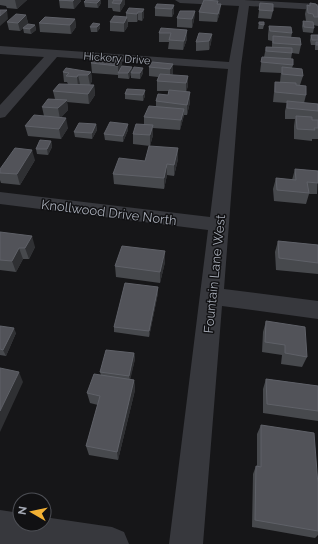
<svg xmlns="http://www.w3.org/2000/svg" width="318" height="544" viewBox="0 0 318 544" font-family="Raleway,sans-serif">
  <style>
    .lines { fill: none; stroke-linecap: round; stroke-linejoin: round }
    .minor { fill: #37383d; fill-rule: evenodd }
    .wall { fill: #47494d }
    .shaded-wall { fill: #2f3033 }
    .building { fill: #525359; stroke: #5f6168 }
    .labels { text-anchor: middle; stroke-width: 3; stroke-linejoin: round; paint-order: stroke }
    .far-street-label { font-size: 11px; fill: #a8adb8; stroke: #111113 }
    .street-label { font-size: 13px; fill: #a8adb8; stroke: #111113 }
  </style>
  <rect width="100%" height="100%" fill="#161618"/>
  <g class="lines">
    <path class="minor" d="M175 0H244L318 4V10L249 6 241 66 224 289 318 301V319L222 306 203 544H169L208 230 0 204V192L210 217 228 69 57 57 5 117 0 118V105L44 57 0 54V46L229 62 239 6 180 3Z
      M0 510 20 513V524H44V517L112 527 124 532 129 544H0Z"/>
  </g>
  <path class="wall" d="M0 0H27L17 9 7 8 6 6 0 5Z
    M59 0H81V1L74 9 60 8Z
    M108 0H125V4L120 12 113 11 112 8H108Z
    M218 1 217 4 220 12 217 22 199 21V12Z
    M84 2 101 3 98 8 85 7Z
    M260 3 273 11 271 19 258 18Z
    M310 3 318 6V26L313 25 314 28 313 33 303 32 302 26 303 21H306L305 14 307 5H309Z
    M174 5V13L172 17 155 16V8Z
    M144 9V17L142 21 138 20 137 22H128V26L124 32 110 31V22L126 17V13Z
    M195 11 194 20 192 28 177 27V18Z
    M26 15 28 23 20 31 9 30 7 22Z
    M75 19 76 27 71 34 40 32 39 23Z
    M259 22 264 25 263 29H258Z
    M100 24V28L97 32H91L90 27Z
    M35 25 36 30 31 34 24 33 23 28Z
    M269 26 292 33 291 38 301 45 299 54 292 53 291 59 293 65 292 68 303 76 300 85 306 95 304 103 318 104V139H312V141L294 139V126L295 119H285V111L287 103 273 102 275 82H280L281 73 260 72 262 57H264L266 47H272V41L268 40V35Z
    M161 28 187 39 183 50 168 49 169 42H159V33Z
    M212 34 211 43 209 50 196 51V42Z
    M311 35H318V50H315V45H311L310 40Z
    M91 63 132 67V71L143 73 140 79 131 78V73L129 79 118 78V75L92 73Z
    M173 64V73L172 75 188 76V86L186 91 190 102 187 115H184L183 119 180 130 153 128V135L150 146 133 144V134L144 124V117L156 106V101L168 95 169 91H157V81L158 77 149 76V67Z
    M63 72H91L92 81 90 85H79H94L95 95 89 104 67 102 68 110 61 117 68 128 61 139 28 136 25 126 44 116 42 107 55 99 53 91 68 84 67 82H64Z
    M127 89 145 96 143 101 125 99V94Z
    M96 124 97 130 92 139 75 137 74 132Z
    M128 130 123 142 105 140 104 134Z
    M51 141 52 147 48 155 37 154 36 149Z
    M178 148V159L174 176 167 175 164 189 114 184 113 174 145 161Z
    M35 160 20 185 1 183 0 180V169Z
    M295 169 318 171 317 194H309L306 204 274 201 273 189 276 178 292 180Z
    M0 232 35 247 29 259H23L16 272 0 270Z
    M278 241 318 245V274L276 270 275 252Z
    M165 262 160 283 116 277 115 266Z
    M158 287V293L149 337 114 332V327Z
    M266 321 307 357 302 367 281 364 282 355 262 352 263 332Z
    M0 326 16 333 6 356 0 355Z
    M134 353 135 359 130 379 134 380 135 390 118 460 89 455 86 446 98 405 90 403 87 393 101 375 100 372Z
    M266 379 318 386V421L263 413V389Z
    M261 425 318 531V535L315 538 252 527 253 474 256 466H257V434Z"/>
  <path class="shaded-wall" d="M15 0H27L17 9Z
    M74 0H81V1L74 9 73 1Z
    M100 0H101V3L98 8 97 3Z
    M122 0H125V4L120 12V4Z
    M221 4 220 12 217 22 218 14Z
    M174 5V13L172 17V9Z
    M144 9V17L142 21V12Z
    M7 10 8 19 0 26V16Z
    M195 11 194 20 192 28V19Z
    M138 12V20L137 22V14Z
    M26 15 28 23 20 31 18 23Z
    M127 17 128 26 124 32V23Z
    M75 19 76 27 71 34 70 25Z
    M100 24V28L97 32V27Z
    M35 25 36 30 31 34 30 29Z
    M187 30V39L183 50 184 41Z
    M212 34 211 43 209 50V41Z
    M122 59V68L118 73V66Z
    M173 64V73L170 79V69Z
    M132 67V72L129 79 128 73Z
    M143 68V73L140 79V73Z
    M91 72 92 81 90 85 88 75Z
    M78 75 80 84 78 86 77 77Z
    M188 76V86L186 93V83Z
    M94 85 95 95 89 104 88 94Z
    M145 90V96L143 101V95Z
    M190 92V102L187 115V105Z
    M67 100 68 110 60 119 58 108Z
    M184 109 183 119 180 130 181 120Z
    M66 118 68 128 61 139 59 129Z
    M96 124 97 130 92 139V133Z
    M128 124V130L123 142V136Z
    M153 125V135L150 146V135Z
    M51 141 52 147 48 155 47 149Z
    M178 148V159L174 176V165Z
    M32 150 35 160 20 185 17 174Z
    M167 164V175L164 189V178Z
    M32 236 35 247 29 259 25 248Z
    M19 248 23 259 16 272 12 261Z
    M165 251V262L160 283V272Z
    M158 287V293L149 337V331Z
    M14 328 16 333 6 356 3 350Z
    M134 353 135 359 130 381 129 376Z
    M19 372 23 382 0 432V411Z
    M134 380 135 390 118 460 117 452Z"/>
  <path class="building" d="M59 0H74L73 1Z
    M86 0H100L97 3 84 2Z
    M114 0H122L120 4 112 3Z
    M204 0 218 1 217 4H221L218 14 199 12Z
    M260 3 273 4V11L259 10Z
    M310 3 316 4 317 6H318V17H314L313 14 308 13 307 5 310 6Z
    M157 4 174 5 172 9 155 8Z
    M129 8 144 9 142 12H138L137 14 126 13Z
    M0 10H7L0 16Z
    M180 11H195L192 19 177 18Z
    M16 14 26 15 18 23 7 22Z
    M114 16 127 17 124 23 110 22Z
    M45 17 75 19 70 25 39 23Z
    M303 21 313 22 314 28 304 27Z
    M259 22H264V25L259 24Z
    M93 23 100 24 97 27H90Z
    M28 24 35 25 30 29 23 28Z
    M269 26 291 27 292 33 270 31Z
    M161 28 187 30 184 41 169 40 171 33H159Z
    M199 33 212 34 209 41 196 42Z
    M311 35H318V40H312Z
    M273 36 300 38 301 45 273 43Z
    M316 42H318V45H316Z
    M266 47 292 48V53L266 51Z
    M96 57 122 59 118 66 91 63Z
    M262 57 293 59V65L261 62Z
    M152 62 173 64 170 69 149 67Z
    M122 66 132 67 128 73H118Z
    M134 67 143 68 140 73H131Z
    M282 67 302 69 303 76 282 74Z
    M66 68 91 72 88 75H78L77 77 66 76 69 73 63 72Z
    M160 74 188 76 186 83 157 81Z
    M275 82 296 83V85L306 86V95L275 92Z
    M59 84 94 85 88 94 53 91Z
    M127 89 145 90 143 95 125 94Z
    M169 90 190 92 187 105 156 101 158 94 168 95Z
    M48 99 67 100 58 108 42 107Z
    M287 101 318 104V111L287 108Z
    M149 106 184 109 181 120 144 117Z
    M34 115 66 118 59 129 25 126Z
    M296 116 312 117V120H318V128H314L315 130 297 129Z
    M110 122 128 124 123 136 104 134Z
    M79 123 96 124 92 133 74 132Z
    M136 124 153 125 150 135 133 134Z
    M40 140 51 141 47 149H36Z
    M149 146 178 148 174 165 167 164 164 178 113 174 119 158 145 161Z
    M15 148 32 150 17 174 0 173V169Z
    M295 169 318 171V183L307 182 309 193 277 190 276 178 296 180Z
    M0 232 32 236 25 248H19L12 261 0 260Z
    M278 241 318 245V263L279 258Z
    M122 246 165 251 160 272 115 266Z
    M125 283 158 287 149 331 114 327Z
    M266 321 305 327 307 357 285 353V345L265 342Z
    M0 326 14 328 3 350 0 349Z
    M106 350 134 353 129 376 100 372Z
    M0 368 19 372 0 411Z
    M94 374 134 380 117 452 86 446 100 396 87 393Z
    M266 379 318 386V411L267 404Z
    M261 425 314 433 318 485V531L255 520 256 466 261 467Z"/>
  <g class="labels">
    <g class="far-street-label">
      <text transform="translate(117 58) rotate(4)" y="4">Hickory Drive</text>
    </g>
    <g class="street-label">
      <text transform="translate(109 212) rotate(7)" y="5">Knollwood Drive North</text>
      <text transform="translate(214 274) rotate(-84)" y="5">Fountain Lane West</text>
    </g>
  </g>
  <g transform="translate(32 512) rotate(279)"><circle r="19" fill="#111113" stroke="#4d4f55"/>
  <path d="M0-3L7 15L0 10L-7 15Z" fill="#f2b134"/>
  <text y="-6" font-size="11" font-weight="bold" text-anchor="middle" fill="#a8adb8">N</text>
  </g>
</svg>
